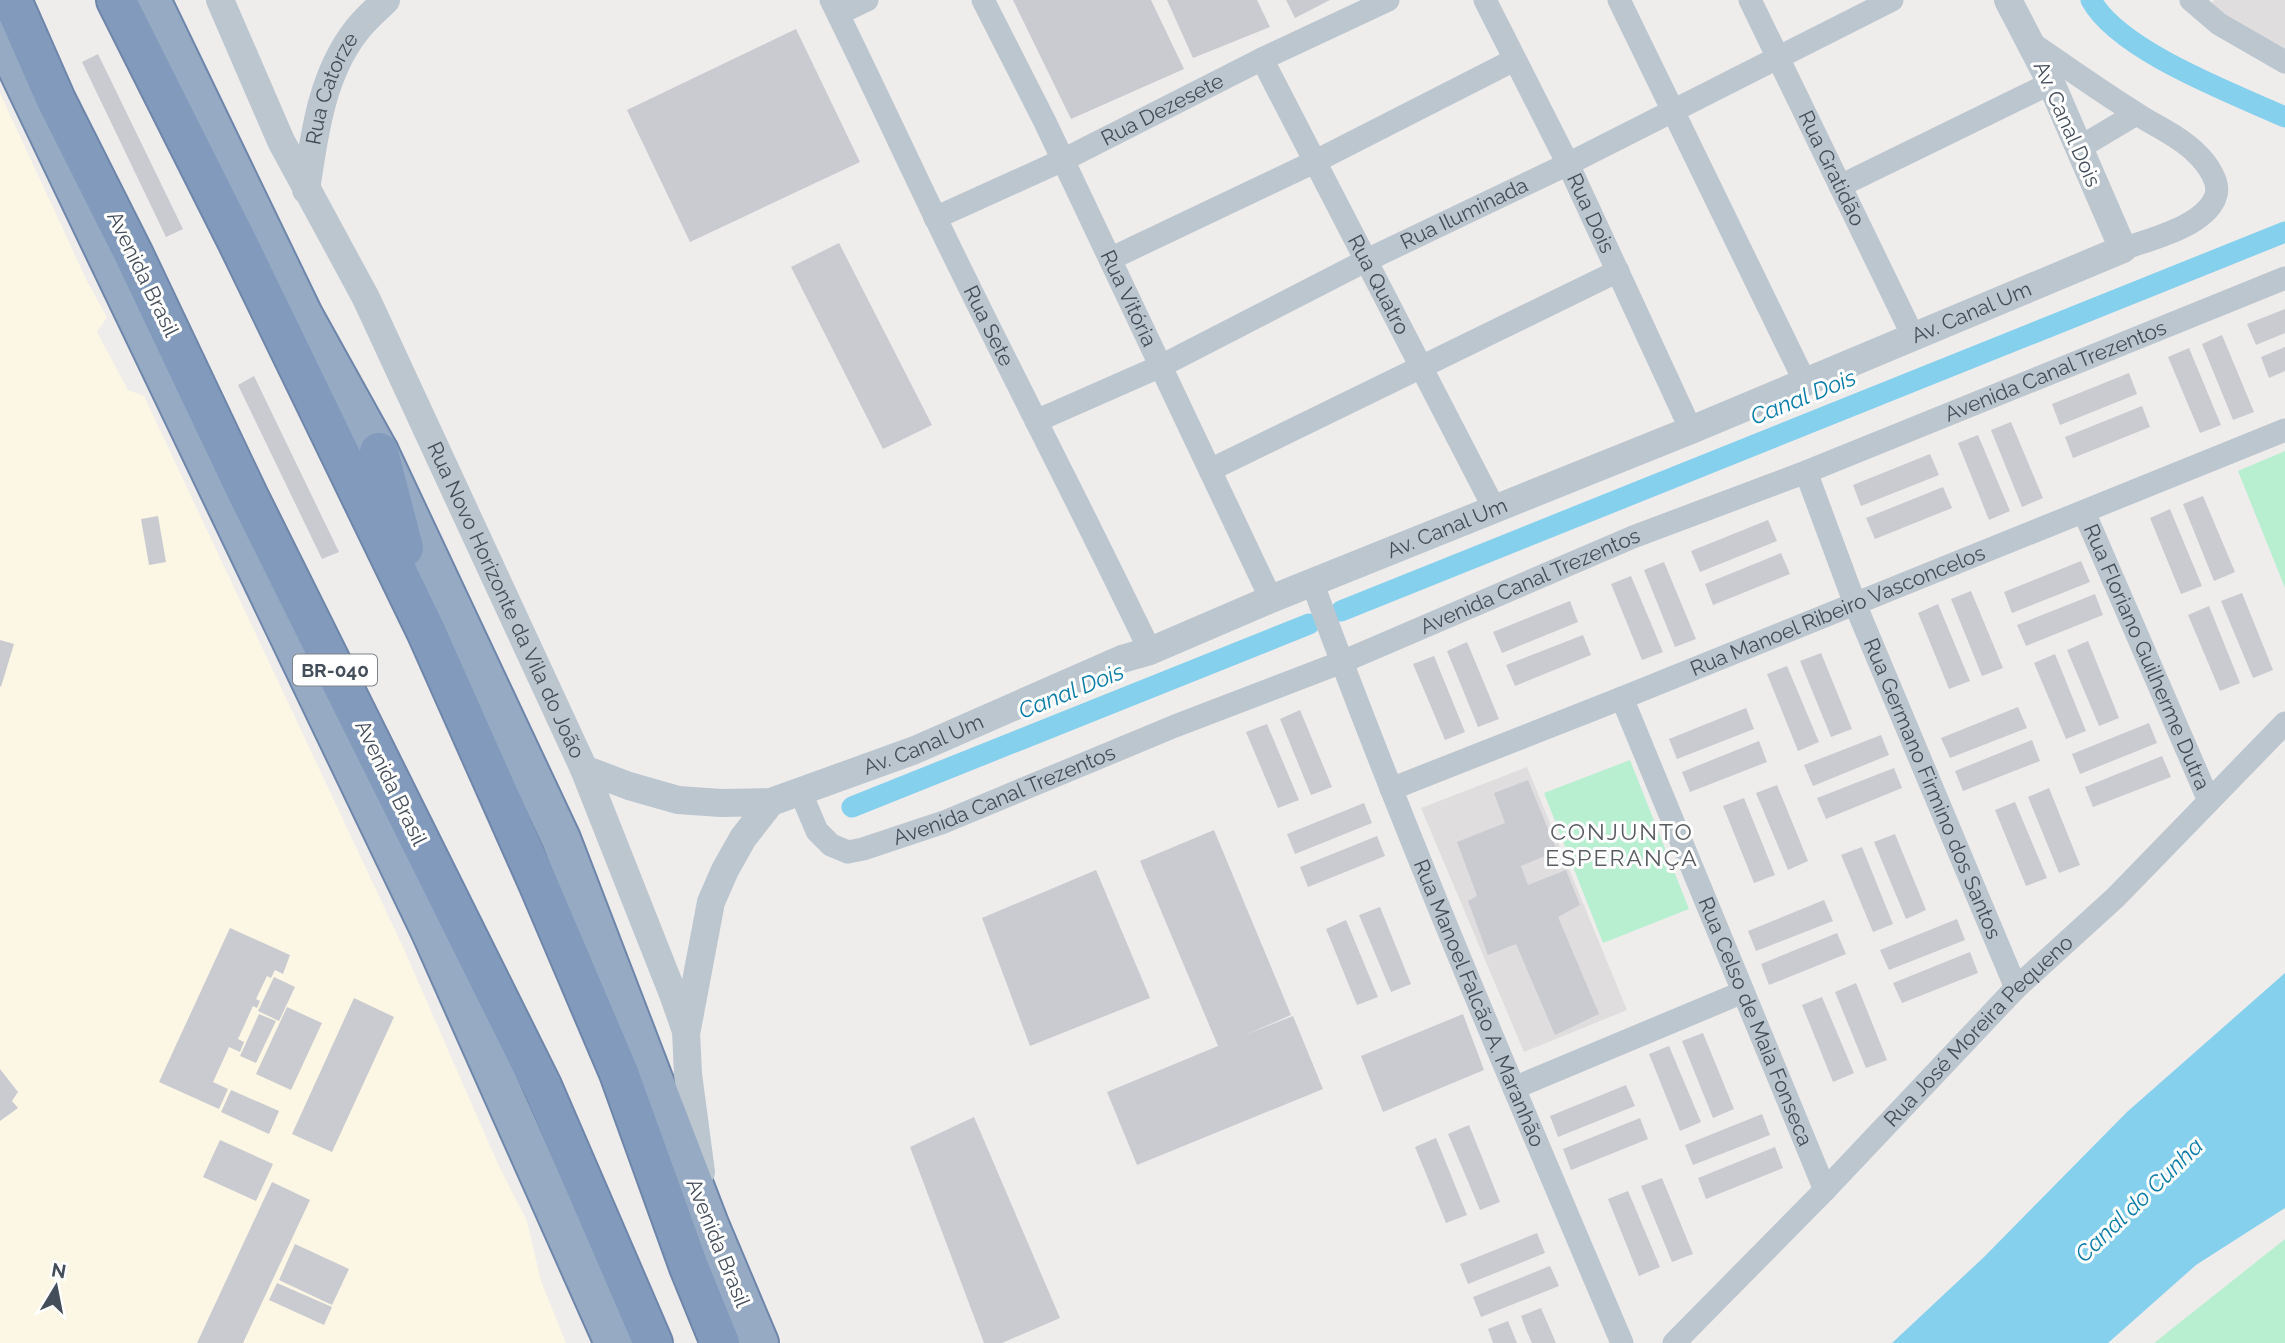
<svg xmlns="http://www.w3.org/2000/svg" width="2285" height="1343" viewBox="0 0 2285 1343" font-family="Raleway,sans-serif">
  <style>
    .commercial { fill: #fcf6e4 }
    .education { fill: #e0ddde }
    .green { fill: #b8efd1 }
    .water { fill: #84d0ed }
    .lines { fill: none; stroke-linecap: round; stroke-linejoin: round }
    .canal { stroke: #84d0ed; stroke-width: 21 }
    .building { fill: #c9cbd1 }
    .trunk-casing { stroke: #6e86a9; stroke-width: 42 }
    .motorway-casing { stroke: #6e86a9; stroke-width: 42 }
    .minor { stroke: #bcc6cf; stroke-width: 23 }
    .tertiary { stroke: #bcc6cf; stroke-width: 28 }
    .trunk { stroke: #96aac4; stroke-width: 38 }
    .motorway { stroke: #829bbd; stroke-width: 38 }
    .labels { text-anchor: middle; stroke-width: 6; stroke-linejoin: round; paint-order: stroke }
    .shield { fill: #fff; stroke: #7c838c; stroke-width: 2 }
    .shield-label { font-size: 19px; font-weight: bold; fill: #444e5a }
    .street-label { font-size: 21px; fill: #444e5a; stroke: #fff }
    .water-label { font-size: 23px; font-style: italic; fill: #097ca8; stroke: #fff }
    .neighbourhood-label { font-size: 23px; letter-spacing: 2px; fill: #595c61; stroke: #fff }
  </style>
  <rect width="100%" height="100%" fill="#efecec"/>
  <path class="commercial" d="M0 93 87 281 107 317 97 332 128 390 144 396 403 947 498 1164 527 1221 541 1281 566 1343H0Z"/>
  <path class="education" d="M2214 0H2285V49L2233 22 2212 3Z
    M1527 767 1627 1010 1524 1052 1421 808Z"/>
  <path class="green" d="M2285 451V588L2238 471Z
    M1630 760 1689 909 1603 943 1544 793Z
    M2285 1239V1343H2154Z"/>
  <path class="water" d="M2285 973V1208L2196 1265 2108 1343H1892L1984 1257 2127 1112Z"/>
  <g class="lines">
    <path class="canal" d="M2091 0C2119 51 2232 93 2285 117
      M1341 611 2285 232
      M852 807 1309 624"/>
  </g>
  <path class="building" d="M1013 0H1151L1184 69 1071 119Z
    M1167 0H1257L1270 27 1193 58Z
    M1286 0H1330L1295 18Z
    M796 29 860 162 690 242 627 110Z
    M98 54 183 229 166 237 82 62Z
    M839 243 932 425 883 449 791 267Z
    M2285 309V333L2256 345 2247 324Z
    M2222 335 2254 412 2233 420 2202 344Z
    M2285 347V371L2269 378 2261 357Z
    M2189 348 2221 425 2200 433 2168 357Z
    M2129 373 2137 394 2060 425 2052 404Z
    M254 376 339 552 322 559 238 385Z
    M2142 406 2150 427 2073 458 2065 437Z
    M2011 422 2043 498 2022 507 1991 430Z
    M1978 435 2010 511 1989 520 1958 443Z
    M1930 454 1939 475 1861 506 1853 485Z
    M1943 487 1952 508 1875 539 1866 518Z
    M2203 496 2235 572 2214 581 2183 504Z
    M2170 509 2202 586 2181 594 2150 518Z
    M158 516 166 562 149 565 141 519Z
    M1768 520 1777 541 1700 572 1691 551Z
    M1781 553 1790 574 1713 605 1705 584Z
    M2081 561 2090 582 2012 613 2004 592Z
    M1664 562 1696 639 1675 647 1644 570Z
    M1631 576 1663 652 1642 660 1611 584Z
    M1971 591 2003 668 1982 676 1951 599Z
    M2242 593 2273 670 2253 678 2221 601Z
    M2095 594 2103 615 2026 646 2017 625Z
    M1570 601 1578 622 1502 653 1493 632Z
    M1938 604 1970 681 1949 689 1918 613Z
    M2209 606 2240 683 2220 691 2188 615Z
    M1583 635 1591 655 1515 686 1506 665Z
    M0 640 14 644 1 687 0 686Z
    M2088 641 2119 718 2099 726 2067 650Z
    M1467 642 1499 719 1478 727 1447 651Z
    M1821 653 1852 729 1831 737 1800 661Z
    M2055 654 2086 731 2066 739 2034 663Z
    M1434 656 1465 732 1445 740 1413 664Z
    M1787 666 1819 742 1798 751 1767 674Z
    M2018 707 2027 728 1950 758 1941 738Z
    M1746 708 1754 729 1677 759 1669 739Z
    M1300 710 1332 787 1311 795 1280 719Z
    M2149 723 2157 743 2080 774 2072 754Z
    M1267 724 1299 800 1278 808 1246 732Z
    M1881 735 1889 755 1813 786 1804 765Z
    M2032 740 2040 761 1963 791 1955 771Z
    M1759 741 1767 762 1690 792 1682 772Z
    M2162 756 2171 777 2093 807 2085 787Z
    M1894 768 1902 788 1826 819 1817 798Z
    M1528 780 1557 851 1521 866 1528 885 1566 870 1580 905 1558 917 1599 1014 1555 1035 1516 944 1488 955 1468 901 1477 896 1457 842 1505 823 1494 793Z
    M1777 785 1808 861 1788 870 1756 793Z
    M2049 788 2080 865 2059 873 2028 797Z
    M1744 798 1775 875 1754 883 1723 806Z
    M2015 802 2047 878 2026 886 1995 810Z
    M1364 803 1372 823 1295 854 1287 834Z
    M1214 830 1291 1015 1245 1035 1293 1016 1323 1089 1137 1165 1107 1092 1218 1046 1140 861Z
    M1895 834 1926 910 1906 919 1874 842Z
    M1377 836 1385 856 1308 887 1300 867Z
    M1862 847 1893 924 1873 932 1841 855Z
    M1096 870 1150 998 1030 1046 982 918Z
    M1824 900 1833 921 1756 951 1748 931Z
    M1380 907 1411 984 1391 992 1359 915Z
    M1957 919 1965 940 1889 970 1880 950Z
    M1346 920 1378 997 1357 1005 1326 929Z
    M230 928 290 955 283 974 275 970 271 978 267 976 256 999 260 1001 257 1008 253 1006 238 1039 244 1042 240 1052 229 1047 213 1082 228 1089 219 1109 159 1082Z
    M1837 933 1846 954 1769 985 1761 964Z
    M1970 952 1978 973 1902 1003 1893 983Z
    M274 977 295 987 279 1021 258 1011Z
    M1856 983 1887 1060 1866 1068 1835 992Z
    M1822 997 1854 1073 1833 1082 1802 1005Z
    M354 998 394 1017 332 1152 292 1134Z
    M287 1007 322 1023 291 1090 256 1074Z
    M259 1014 276 1021 256 1063 240 1056Z
    M1463 1014 1484 1070 1383 1112 1361 1056Z
    M1703 1033 1734 1109 1713 1118 1682 1041Z
    M1669 1046 1701 1122 1680 1131 1649 1054Z
    M0 1069 18 1092 12 1101 18 1108 0 1121Z
    M1626 1085 1635 1106 1558 1137 1550 1116Z
    M231 1090 279 1111 269 1134 221 1112Z
    M1762 1114 1770 1135 1693 1165 1685 1145Z
    M974 1117 1060 1318 1002 1343H984L910 1147Z
    M1640 1118 1648 1139 1571 1170 1563 1149Z
    M1469 1125 1500 1202 1480 1210 1448 1134Z
    M1436 1138 1467 1215 1446 1223 1415 1147Z
    M220 1140 273 1164 256 1201 203 1177Z
    M1775 1147 1783 1168 1706 1199 1698 1178Z
    M1662 1178 1693 1254 1672 1262 1641 1186Z
    M272 1182 310 1200 243 1343H197Z
    M1628 1191 1660 1267 1639 1276 1608 1199Z
    M1537 1233 1545 1253 1468 1284 1460 1264Z
    M295 1244 349 1269 332 1305 279 1280Z
    M1550 1266 1559 1286 1481 1317 1473 1297Z
    M277 1283 332 1307 324 1325 269 1300Z
    M1541 1308 1556 1343H1532L1527 1332 1521 1316Z
    M1508 1321 1517 1343H1493L1488 1329Z"/>
  <g class="lines">
    <defs>
      <path id="trunk" d="M151 0 303 315 379 452 561 839 710 1227 759 1343
        M0 32 431 932 614 1343"/>
      <path id="motorway" d="M12 0 56 100 134 255 248 495 542 1086 653 1343
        M116 0 237 241 426 631 538 883 619 1073 689 1267 720 1343
        M379 452 404 548"/>
    </defs>
    <use href="#trunk" class="trunk-casing"/>
    <use href="#motorway" class="motorway-casing"/>
    <g class="minor">
      <path id="s1" d="M831 0C873 85 913 172 955 258 1019 389 1087 519 1150 651"/>
      <path id="s2" d="M983 0 1045 122 1271 599"/>
      <path id="s3" d="M1485 0 1568 164 1691 430"/>
      <path d="M1619 0 1805 382"/>
      <path id="s4" d="M1750 0 1913 336"/>
      <path d="M2191 0 2219 24 2285 62"/>
      <path d="M838 14 867 0"/>
      <path d="M2030 42C2065 66 2100 91 2137 114 2155 126 2179 136 2195 152 2206 162 2222 183 2215 198 2203 227 2150 239 2123 249"/>
      <path id="s5" d="M1262 59 1494 508"/>
      <path d="M2079 148 2136 114"/>
      <path d="M1840 186 2051 83"/>
      <path id="s6" d="M935 218 1063 160 1262 59 1388 0"/>
      <path d="M1110 259 1314 162 1514 60"/>
      <path id="s7" d="M1036 421 1161 366 1365 261 1568 164 1892 0"/>
      <path d="M1210 470 1618 271"/>
      <path id="s8" d="M1806 472 1855 604 2016 988"/>
      <path id="s9" d="M2084 512 2209 801"/>
      <path id="s10" d="M1312 582C1407 840 1515 1091 1622 1343"/>
      <path id="s11" d="M1622 698 1825 1190"/>
      <path id="s12" d="M1391 789 1622 698 2285 430"/>
      <path id="s13" d="M800 791 817 831 831 845 848 852 863 849 944 822 1175 726 1342 662 1633 537 1806 472 2285 278"/>
      <path d="M1514 1088 1743 992"/>
      <path id="s14" d="M1674 1343 1825 1190 2016 988 2116 897 2285 723"/>
    </g>
    <g class="tertiary">
      <path id="s15" d="M220 0 281 141 366 298 584 769 673 994 686 1031 688 1074 701 1172"/>
      <path id="s16" d="M306 190C314 137 321 76 356 31 364 20 376 10 386 0"/>
      <path id="s17" d="M584 769 629 786 678 800 721 803 771 802 915 750 1122 659 1150 651 1271 599 1691 430 2123 249 2051 83 2008 0"/>
      <path d="M687 1029 711 902 725 870 743 838 771 802"/>
    </g>
    <use href="#trunk" class="trunk"/>
    <use href="#motorway" class="motorway"/>
  </g>
  <g class="labels">
    <rect class="shield" x="293" y="654.5" width="84" height="31" rx="5"/>
    <g class="shield-label">
      <text x="335" y="677">BR-040</text>
    </g>
    <g class="street-label">
      <text dy="7" stroke="none"><textPath href="#s16" startOffset="105">Rua Catorze</textPath></text>
      <text dy="7" stroke="none"><textPath href="#s6" startOffset="252">Rua Dezesete</textPath></text>
      <text transform="translate(2067 124) rotate(66)" y="7">Av. Canal Dois</text>
      <text dy="7" stroke="none"><textPath href="#s4" startOffset="187">Rua Gratidão</textPath></text>
      <text dy="7" stroke="none"><textPath href="#s7" startOffset="476">Rua Iluminada</textPath></text>
      <text dy="7" stroke="none"><textPath href="#s3" startOffset="238">Rua Dois</textPath></text>
      <text transform="translate(143 274) rotate(64)" y="7">Avenida Brasil</text>
      <text dy="7" stroke="none"><textPath href="#s5" startOffset="254">Rua Quatro</textPath></text>
      <text dy="7" stroke="none"><textPath href="#s2" startOffset="332">Rua Vitória</textPath></text>
      <text dy="7" stroke="none"><textPath href="#s17" startOffset="1489">Av. Canal Um</textPath></text>
      <text dy="7" stroke="none"><textPath href="#s1" startOffset="362">Rua Sete</textPath></text>
      <text dy="7" stroke="none"><textPath href="#s13" startOffset="1382">Avenida Canal Trezentos</textPath></text>
      <text dy="7" stroke="none"><textPath href="#s17" startOffset="922">Av. Canal Um</textPath></text>
      <text dy="7" stroke="none"><textPath href="#s13" startOffset="816">Avenida Canal Trezentos</textPath></text>
      <text dy="7" stroke="none"><textPath href="#s15" startOffset="665">Rua Novo Horizonte da Vila do João</textPath></text>
      <text dy="7" stroke="none"><textPath href="#s12" startOffset="481">Rua Manoel Ribeiro Vasconcelos</textPath></text>
      <text dy="7" stroke="none"><textPath href="#s9" startOffset="158">Rua Floriano Guilherme Dutra</textPath></text>
      <text dy="7" stroke="none"><textPath href="#s17" startOffset="355">Av. Canal Um</textPath></text>
      <text transform="translate(391 783) rotate(64)" y="7">Avenida Brasil</text>
      <text dy="7" stroke="none"><textPath href="#s8" startOffset="341">Rua Germano Firmino dos Santos</textPath></text>
      <text dy="7" stroke="none"><textPath href="#s13" startOffset="248">Avenida Canal Trezentos</textPath></text>
      <text dy="7" stroke="none"><textPath href="#s10" startOffset="453">Rua Manoel Falcão A. Maranhão</textPath></text>
      <text dy="7" stroke="none"><textPath href="#s11" startOffset="350">Rua Celso de Maia Fonseca</textPath></text>
      <text dy="7" stroke="none"><textPath href="#s14" startOffset="436">Rua José Moreira Pequeno</textPath></text>
      <text transform="translate(718 1243) rotate(68)" y="7">Avenida Brasil</text>
    </g>
    <g class="water-label">
      <text transform="translate(1803 397) rotate(-22)" y="8">Canal Dois</text>
      <text transform="translate(1071 691) rotate(-22)" y="8">Canal Dois</text>
      <text transform="translate(2139 1200) rotate(-44)" y="8">Canal do Cunha</text>
    </g>
    <g class="neighbourhood-label">
      <text x="1622" y="840">CONJUNTO<tspan x="1622" dy="26">ESPERANÇA</tspan></text>
    </g>
  </g>
  <g transform="translate(56 1287) rotate(10)" stroke="#ffffff" stroke-width="5" paint-order="stroke">
  <path d="M0-5L12 26L0 18L-12 26Z" fill="#444e5a"/>
  <text y="-10" font-size="19" font-weight="bold" text-anchor="middle" fill="#444e5a">N</text>
  </g>
</svg>
